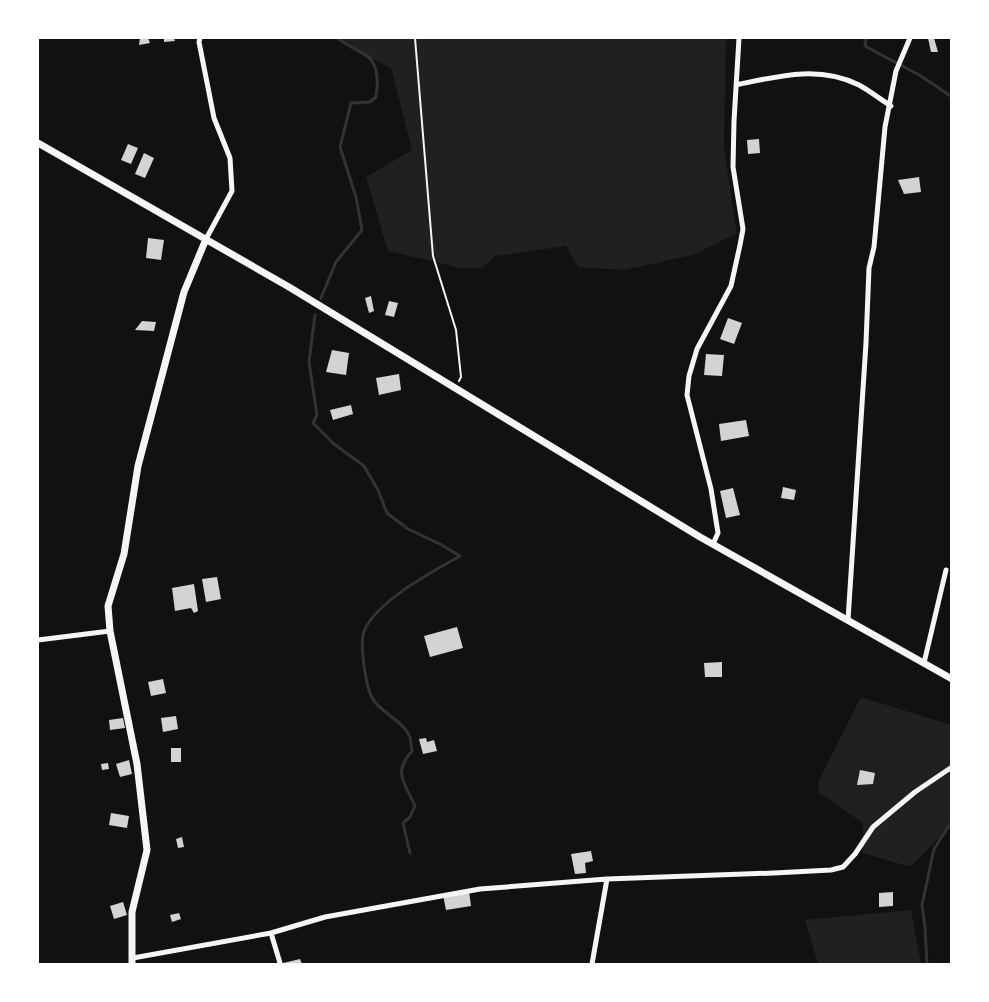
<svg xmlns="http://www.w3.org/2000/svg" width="989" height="1002" viewBox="0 0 989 1002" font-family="'Titillium Web',sans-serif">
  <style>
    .green { fill: #202020 }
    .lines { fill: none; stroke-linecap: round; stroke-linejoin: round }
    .stream { stroke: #333; stroke-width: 3 }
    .building { fill: #d3d3d3 }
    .path { stroke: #f5f5f5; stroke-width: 2 }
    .minor { stroke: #f5f5f5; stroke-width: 5 }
    .tertiary { stroke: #f5f5f5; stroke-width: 7 }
  </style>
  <rect width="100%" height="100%" fill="#111"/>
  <path class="green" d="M341 38H726L724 149 737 233 693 255 624 270 578 267 566 246 495 256 482 268H460L388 251 366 177 412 150 391 68 350 48Z
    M861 697 951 725V826L910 867 863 853V823L818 792 819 780Z
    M911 910 921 964H818L805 920Z"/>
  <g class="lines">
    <path class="stream" d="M866 38 865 46 921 76 952 97
      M321 298 336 262 362 230 356 197 340 147 351 103 370 102 376 97C378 84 379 65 367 56 357 49 348 47 338 38
      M315 315 309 362 317 415 313 423 334 444 364 466 378 490 387 513 408 529 440 544 460 556C432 572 379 600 365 629 360 638 363 656 364 666 366 677 367 691 374 701 384 714 404 722 410 737 411 741 411 747 412 751 392 773 405 783 415 806L410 817 403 823 410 853
      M927 964 925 927 922 905 934 849 952 821"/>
  </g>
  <path class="building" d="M140 38H148L150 43 139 45Z
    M164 38H174L175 41 164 42Z
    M928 38H934L938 52H931Z
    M759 139 760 153 748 154 747 140Z
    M128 144 138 148 131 164 121 160Z
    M144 153 154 158 145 178 135 174Z
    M919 177 921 192 904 194 898 180Z
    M148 238 164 240 161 260 146 258Z
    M371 296 374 311 369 313 365 298Z
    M389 301 398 303 394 317 385 315Z
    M728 318 742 323 734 344 720 339Z
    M142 321 156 322 154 331 135 330Z
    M332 350 349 353 346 375 326 372Z
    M706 354 724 355 722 376 704 375Z
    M399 374 401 390 379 395 376 378Z
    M351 405 353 414 333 420 330 410Z
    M746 420 749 436 721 441 719 424Z
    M783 487 796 490 794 500 781 498Z
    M733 488 740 515 726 518 720 491Z
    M217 577 221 599 206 602 202 579Z
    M194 584 198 611 194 613 191 608 175 611 172 588Z
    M457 627 463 648 430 657 424 636Z
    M722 662V677H705L704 663Z
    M163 679 166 693 151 696 148 682Z
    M176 716 178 729 163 732 161 718Z
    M123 718 125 728 110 730 109 720Z
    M426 738 427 742 434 740 437 751 423 754 419 739Z
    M171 748H181V762H171Z
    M129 760 132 774 120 777 116 764Z
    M108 763 109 769 102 770 101 764Z
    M860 770 875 773 873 784 857 785Z
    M111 813 129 816 127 828 109 825Z
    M182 837 184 847 178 848 176 839Z
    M591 851 593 861 585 863 586 873 575 874 571 854Z
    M469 891 471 906 446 910 443 895Z
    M893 892V906L879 907V893Z
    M123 902 127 915 114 919 110 906Z
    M179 913 181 919 172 922 170 915Z
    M300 959 302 964H279Z"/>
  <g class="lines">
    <path class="path" d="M415 38 433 256 456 330 461 377 459 381"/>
    <path class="minor" d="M200 38 199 42 214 118 230 158 232 191 206 239
      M736 85C778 76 819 65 859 85 870 91 880 99 891 106
      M713 544 718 533 711 489 687 395 689 376 697 349 731 286 740 245 743 229 733 167 734 121 739 38
      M848 620 866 343 869 268 874 247 885 127 896 71 910 38
      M38 640 110 631
      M924 663 946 570
      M607 879 774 873 831 870 843 867 855 854 873 827 915 792 952 767
      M271 933 280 963
      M133 958 271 933 325 917 480 889 607 879 592 964"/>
    <path class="tertiary" d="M38 143 289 287 700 537 952 679
      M132 964V912L147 850 137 764 110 631 108 606 124 554 138 466 184 292 206 239"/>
  </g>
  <rect width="989" height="1002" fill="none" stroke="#ffffff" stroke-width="78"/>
</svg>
